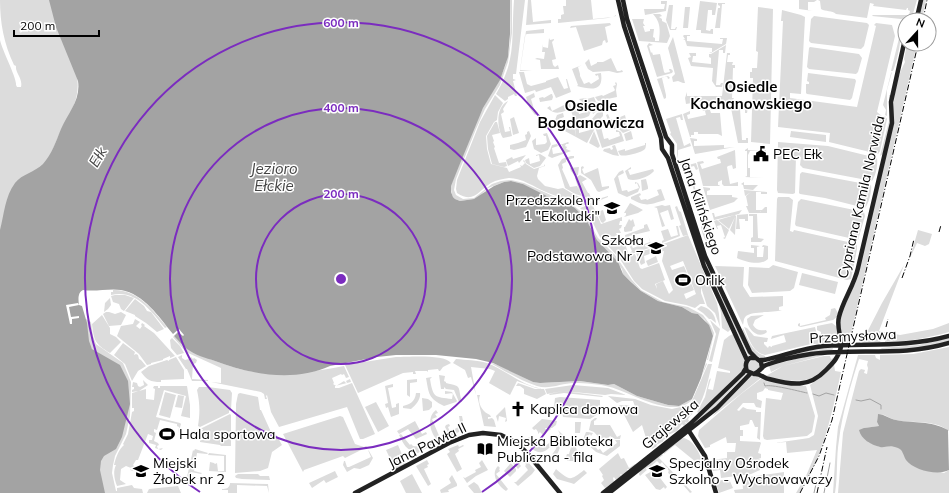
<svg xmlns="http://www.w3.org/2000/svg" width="949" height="493" viewBox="0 0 949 493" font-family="Mulish,sans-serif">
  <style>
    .green { fill: #dcdcdc; fill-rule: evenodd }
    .water { fill: #a3a3a3 }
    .pier { fill: #fff }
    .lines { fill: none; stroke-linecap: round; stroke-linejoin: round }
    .stream { stroke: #a3a3a3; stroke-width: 1 }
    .secondary { stroke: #222; stroke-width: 4.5 }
    .rail { stroke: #000; stroke-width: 1; stroke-dasharray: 6 2 1 2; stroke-linecap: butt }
    .ring { fill: none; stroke: #7b2cbf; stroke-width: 2 }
    .labels { text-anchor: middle; stroke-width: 3; stroke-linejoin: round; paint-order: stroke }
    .poi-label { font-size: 14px; fill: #000; stroke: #fff; text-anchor: start }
    .street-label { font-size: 14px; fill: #000; stroke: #fff }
    .neighbourhood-label { font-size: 15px; font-weight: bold; fill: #000; stroke: #fff }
    .water-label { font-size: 15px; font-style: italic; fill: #444; stroke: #fff }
    .centre { fill: #7b2cbf; stroke: #fff; stroke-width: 2 }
    .ring-label { font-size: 12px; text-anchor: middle; font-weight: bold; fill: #7b2cbf; stroke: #fff; stroke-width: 3; stroke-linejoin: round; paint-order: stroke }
  </style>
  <rect width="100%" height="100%" fill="#fff"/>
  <path class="green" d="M0 0H57L77 75C80 98 73 108 62 128L0 272V40C2 50 17 78 16 85L17 87H21C23 78 15 73 16 66L14 65C4 44 0 23 0 0Z
    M510 0H512V33L508 62 500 85 485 109 476 129 456 179 454 190 456 195 463 199 474 198 492 184 501 181 511 180 524 183 573 205 585 215 598 238 615 255 632 280 641 290 663 302 688 307 703 315 711 326 714 333 708 360H707L713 336 705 320 698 314 692 313 682 307 658 301 641 291 623 274 622 269 597 240 586 219 575 208 567 203 549 197 523 184 511 181 504 182 488 188 478 198 474 199 460 201 455 199C451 195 451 191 451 185 461 160 470 133 483 108 492 91 503 77 507 59 512 40 510 19 510 0Z
    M514 0H525L516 74H513V79L516 80 513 81 517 96H515L514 94 508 97V99L505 101 496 94C517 59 511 37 514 0Z
    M528 0H531L533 22 551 20V23L526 25Z
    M566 0H591L593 19 613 17 616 15V16L608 18 558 23V19H561V15L564 14 563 6H566Z
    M799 0H817L814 2H808V10L813 11 799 9Z
    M818 0H917L912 17 901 19 872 16 873 15H909L910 11 908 10V8H907L906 10 873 6 874 4 870 3 867 18 836 14C832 10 826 12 821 9L820 1Z
    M922 0H926L922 20H918Z
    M661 1H667L666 11 645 15 644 9H664L665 4H661Z
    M700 1 717 3 715 15H712V10H708L706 30 710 31 711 29H713V34L701 33V30H696Z
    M718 3H725V4H722L720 28H715L718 8H720V6L718 5Z
    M669 5H673L671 29H675L676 27H677L676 30H670L666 20Z
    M685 7H690L688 28H683Z
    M758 7 773 9 770 144 751 142 753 78H750V72H752V68H757L758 52 756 51Z
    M782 10 801 15 805 17 801 94 790 93V98L857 107 876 26 874 25 876 23 892 25 895 36 877 112 883 117 885 116 887 119 880 151 878 154 829 142 830 133 778 127 783 21H781Z
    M653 14H660L662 16 659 17 662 19V21L666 23V22L670 36 667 43 639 41 632 19H644L643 23 645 26H643L645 32 650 31V29H654L653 37 655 38V41H659C660 30 661 23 653 14Z
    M814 16 867 23 869 25 864 46 861 49 811 43 809 41 811 19Z
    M610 23 611 25 605 27 608 42 606 43 605 40 603 41 602 45 584 51 576 27 570 28 571 26Z
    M544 29V33L527 34 525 35 520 70H532L520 71 526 31Z
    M900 34C902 41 896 64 893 71H891Z
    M684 35H690V36H687V41L722 44 723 39H720V38H727L726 44 711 53H709L712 52V48L687 46 685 40 683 39H685L683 36Z
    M673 37 685 83H683L678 81 673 82 672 77 675 74 668 48Z
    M549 38 550 40 554 39V40L552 42 556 59 552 60 553 65 555 67 558 65 559 69H541L540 60 535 59 537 58 544 59 545 52H542L543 44V47L548 48Z
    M649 43 653 45 649 46 651 53 652 52 653 55 660 54 664 72 665 73 670 72 669 69H671L673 71 672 73 657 77 647 46Z
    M907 44H917L849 342H843L839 323 842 312 857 279 893 124C893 103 895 80 905 62L904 59Z
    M726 45 725 53H723V50H719L716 85H720L721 83H723L722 87H716L712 81 713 68 691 66 688 58 691 57 689 53H696V56H693L692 62 711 64V58L709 57V54H711Z
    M810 47 859 54 862 58 858 72 856 74 809 69 807 67 809 48Z
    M727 53H730V55H728L727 62H733L732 65H735V68H733L732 98H734L730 105H722V101C716 101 708 100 704 103L703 101 686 104 685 98 687 92V96H722Z
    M611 58 617 71H620L622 70 623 72 617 73 609 71 593 72 588 69 585 63 589 59 591 66 597 63V62H603Z
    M582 65 578 67 580 74V76L584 84 589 82 591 84 599 79 598 75 596 76 595 74 601 73C604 93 590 89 577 86L578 85 572 69Z
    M519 72H524L527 84 531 86 546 82V81L558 77 564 89 568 88 566 79H567L571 92 556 98 551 87 536 92 535 90 525 93Z
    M892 72 887 90V116L885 115 886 110 883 105 891 73Z
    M808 73 855 79 856 81 852 98 850 100 807 94 806 93V84H809V82L807 81Z
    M667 76 662 78 666 95V98L664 99 657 79 668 76 670 78 668 79Z
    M616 82 617 84 616 90 617 97 598 101 595 97 602 95 603 96 614 91 615 90 613 86 616 85 615 83Z
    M534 93 535 97 531 99 534 109 538 113 535 115 529 107 526 97Z
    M551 94H552L553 97 552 100 540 102 539 98 543 97 544 98Z
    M495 95 503 103 498 112 497 120 494 122 486 136 487 149 491 164 507 168 509 172 521 167 520 165 522 166 525 163 523 161 524 160 526 164 534 169 544 166 545 164V166L539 168 537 176 538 179 545 186 558 189 563 188 575 195 591 201 587 204 579 207C569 199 557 197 546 192 534 187 522 178 509 178 503 179 496 180 491 183 478 191 474 204 457 193L456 189 457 180 480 122Z
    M889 95H891L890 124 883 154 880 156 889 121Z
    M594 97 596 102 590 104 586 102 583 103 579 99 586 98 587 99Z
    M508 101 503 109 504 112 501 114 505 132 510 131 509 127H510L512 136 503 138C497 129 495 107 508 101Z
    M570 102 571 109C560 112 557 116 547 108L550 106 552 111Z
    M598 102 608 106 601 108 593 114 590 105Z
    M586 103 589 105 591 111 589 116 575 122 571 111 581 105 583 106 578 108 579 114 589 111 587 105 585 106 584 104Z
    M708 107V110H710L711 113H720L722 136 718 134H698V132H694V135H691V137H690L683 114 690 111V114L687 115 688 119 706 115 705 111H703L702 108Z
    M748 108 747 113H745V108H740L742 140H746V138H748V143H738L731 108 748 107Z
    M603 111V116L594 125 592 119 597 113Z
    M563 113 564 117 559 119 561 125 570 122 571 124 562 127 561 129 553 125 557 115Z
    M608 114 610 119 613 120 625 115 628 129 633 128V129L623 133 619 129H611L606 115Z
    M682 114 683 120H681L680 117 676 118 684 146 690 143 691 146 678 150V159L677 154V144L670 134 671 133 666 119Z
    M514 117 519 133 513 135 510 119Z
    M601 119 602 120 605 119 607 123 605 124 604 122 600 123 604 139 608 138 609 140 620 136 619 132H616V130H617L621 132 624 141 602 148 595 127Z
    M495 122H497L500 133 492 135 494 141 493 142 495 147 494 148 499 163 506 162 507 166 504 167 492 164 488 149 487 136Z
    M582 123 583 125 579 127V133L590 130 588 124 592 123 594 130 587 143 576 137 575 128 576 125Z
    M574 125 576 137 563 130V129Z
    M529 131 531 136 526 147 514 150 510 149V145L518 143 526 140 525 135 527 134V132Z
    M594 131 600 146 598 148 589 143Z
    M631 131 633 139 626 141 624 134Z
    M791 131 826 135V142L790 137Z
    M547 133 551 144 548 150 541 153 534 149 532 141 536 138V145L545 144 547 142 546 136H544L543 134Z
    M690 138 697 139V141H694V146L724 145V148L735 147 695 154Z
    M568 142 569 143 568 144H566L565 146 567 147 566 149 571 151 552 158 548 156 552 145 557 144 558 146 552 148 553 154 564 152 562 145H560Z
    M778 142 828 146 877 158C878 165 876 175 872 181L803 168 800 165 801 157 796 156 795 193 793 194 778 193 777 190Z
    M645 143H646C646 145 646 147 645 149 641 153 624 157 620 155L618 151 625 149V151L645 145Z
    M615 145 619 156 613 155 603 151 604 149 610 148 611 150 613 149 612 146Z
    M748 148V150L763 151V148L766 150V155H765L764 151H750L748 155V168H750V177L765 178 745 177 747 176V151H745V150Z
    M735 150 736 168 733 169 732 165 728 166 727 167 730 184 738 182V186H724L722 184V180L718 182V185H720L719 186H703L697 162 703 161 704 163 700 164 702 169 721 163 720 159H718L717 157Z
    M540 154 545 157 546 158 540 166 534 168 526 163 525 160 529 158 530 164 540 161 539 155 536 156V155Z
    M526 155 519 163 518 161 508 166 506 160 512 157 513 159Z
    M571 156H574V158L566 160V162L562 164 563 168 562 169 570 187 577 186 582 196 575 194 565 188 558 165 562 159Z
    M682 160 684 166 696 163 698 169 696 170 694 166 690 167 697 196 696 197 687 168 682 169 679 161Z
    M583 166 584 168 582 169 584 174 598 168 602 187 609 186V188L599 192 597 191 591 180 581 173V167Z
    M579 167 578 175 575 176 571 171 570 168Z
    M631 167V169L628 170 630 175 653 169 654 171C649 177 635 182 628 179L625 171Z
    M623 170 624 173 618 176 622 191 627 190 628 192 639 188 637 183 635 184V182L638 183 640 187 638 192 627 197 618 193 614 179 619 172Z
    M802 172 871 185C872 191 869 203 865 208L825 198 800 194 799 193 800 174Z
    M580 175 587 179 582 182 588 193H589L591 198 593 199H587L579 190 575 178Z
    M646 179 648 187V189L642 191 641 180Z
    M744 182V185H758L753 190 744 189 743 185 741 184Z
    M703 187 710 188V190L707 191V195H732V197L738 198 734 202 710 210Z
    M661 189 665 200C648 205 647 207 631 199V197L640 193 641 195 639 196 641 200 646 199 647 200 659 195 657 190Z
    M744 190 767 192V194H761V192H756V210H762L760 212 765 207H767V213H749L746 206H748L746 196 751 192 745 196Z
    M608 196V197C604 199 595 201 593 206L601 224 622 217V221H620L619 225H622L621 228 619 229 621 233H616L617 235 615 236V238L623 237 628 253 627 256 635 254 640 268 642 269 659 263 665 280 655 284 657 289 656 284 663 281 669 294 673 290 662 261 664 251 657 253 655 247 688 235 717 303 719 314 720 327 715 313 707 306 701 287V293L705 304H700L695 308 686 305 665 301 642 289 634 281 620 259 600 237 592 221 580 208 588 205 595 200ZM683 261 696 294 686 299 684 294 694 290 684 266 672 270 670 266Z
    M778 197H789L793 200 790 231 793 232 794 230 857 244V249L851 279 847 280 775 261 777 199Z
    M801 199 864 212 865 216 858 240 796 226 795 224 798 202Z
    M630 203 643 210 638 213 624 217 626 215V213H624Z
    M662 205 665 206 670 205 674 219 671 220 668 210 660 213 665 226 662 227 657 208 654 207Z
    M677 206 679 211 681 212 688 235 683 236 679 226 681 225 675 207Z
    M603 210 606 220 603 223 601 222 597 212Z
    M742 210 739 214 714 220 712 213H714L715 217Z
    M702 214H703C706 225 709 233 712 245L708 244C702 237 699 223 702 214Z
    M748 214V221H745V219H739L740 229H736L737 215Z
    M749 214H757L758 238 764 239 761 242H751V238L753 237V216H749Z
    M735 215 736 216 735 235 730 230 735 217 729 229 718 220Z
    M629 219 631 221 633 219 635 226 633 227 632 231 625 232 624 231V227H625Z
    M717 220 729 230 725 239 723 238 725 237 721 225 717 226 718 229H717L714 221Z
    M647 224 650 231 629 236 630 240H626L625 235 644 228V225Z
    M676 226H678L680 236 662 243V241L664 240 661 231 668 229 671 237 678 235Z
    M918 230 932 234 929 244 925 246 917 243 910 258Z
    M648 235 652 247 631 254 630 253 632 251 630 247 631 245 633 248 650 242Z
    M751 245 760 246 757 247V257H763L764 247H762L763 245 768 246V259C761 266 745 262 737 258L738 251 754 253V248H751Z
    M653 248 655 252 644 256 645 263 641 265 636 253Z
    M656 256 658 262 648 266 646 261Z
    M773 265 798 272 794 288 790 291 752 293 748 285 749 267 769 268Z
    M904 265 879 331 900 335 933 329 949 323V332C928 338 907 342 885 342V337L882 339 880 342H862L882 303Z
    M707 266 750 356 749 357 707 270Z
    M715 266 744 267 743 286 750 297 783 296V306L779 307V310H782C773 313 752 311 746 316 743 319 744 322 743 325Z
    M802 273 838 282 835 294 799 285Z
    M113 290C137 289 153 310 167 327L165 328C151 311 136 289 111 295V292H113Z
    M115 295H125L134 298 124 311 121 309 119 304 113 302 111 296Z
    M110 298 111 305 108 309 104 312 105 303Z
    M135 299 144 306 147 311 151 312 164 329 157 332 146 323 135 316V315L125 311Z
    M719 304 731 329 728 332 722 328 721 313Z
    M701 306C710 308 715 314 716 323L711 319H709L703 313 697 309Z
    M835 308 838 313 837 317 833 320 801 327 798 326V324L800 323V326L826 320 825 318 830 315 831 309Z
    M106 312H109L115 314 121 312 126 315 121 325 109 326 103 314Z
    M102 315 110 328V334L116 337 121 342 110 353C95 344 94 341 92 324Z
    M764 315 755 320 753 325C756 330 761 331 766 330L767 332C758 340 747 329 747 319L751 316Z
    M86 319 91 322 93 336 96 344 123 363 131 382 130 416 126 434 115 456 113 465 112 473 116 491H117V488L132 485 134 488 142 489 143 493H96L112 375 81 334Z
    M135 319 140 322 136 326 140 329 142 326 141 325 142 323 145 325 144 326 154 333 175 356 170 358V356L163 359V360L151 363V364L147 365 139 354 117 336 121 326 133 324Z
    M710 320 720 329 712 362 709 361 716 334Z
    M832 323 836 326 839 343 837 340 834 339V343L811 344 765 355C752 352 749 338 744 327L747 328 754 336 768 338 767 342H764V344L768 348 769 346 772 347V346L786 342 784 335 771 339 772 336 815 327 817 335H821V332L817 330V326Z
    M743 328C748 339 752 352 765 356V358C751 358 747 342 742 331Z
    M733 334 734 335 746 359 743 370 699 413 697 412 705 397 709 380 711 378 708 389 713 390 717 371 730 373V371L718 368 724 340 729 336Z
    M174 336C188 351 199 355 218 362 266 380 295 375 344 366L349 377 346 378 344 374 342 375 341 374 332 378 334 383 333 384 336 386 344 381 346 383H347L346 381 350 379 351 382 335 386V388H339L352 383 375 434 363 439H360L347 407 279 427 271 412 267 395 266 396 267 399H265L264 394 261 392 211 382 221 383V368L186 352 173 337Z
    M172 338 180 346 184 353 177 355 171 348 170 340Z
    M949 338V341L924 347 879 350 882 348 918 345Z
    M123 343 135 352 134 355 136 354 138 355 139 359 141 360 146 366 138 371 132 381 125 364 114 355Z
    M949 347V431C934 419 914 424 896 420 890 419 884 413 878 414L877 422 879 426 864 428 868 442C872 443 876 446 880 447 887 448 894 442 901 450 905 453 906 459 910 463L944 473 949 470V493H838L843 433 859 371 861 369 865 370 864 373 867 374 868 368 867 365 868 361 859 359C851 384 842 414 839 440 836 458 838 475 835 493H833L836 447 838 427 858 355H875L876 358 880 360V355L913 354Z
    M819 348H833L832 351 768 363V361Z
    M182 355V358L185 360 189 359 191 357 193 359 194 358 197 360 196 363 193 364 192 379 208 380V381H192L187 369H186L178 357Z
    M825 355 783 366 771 372 769 366 803 357Z
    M824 356H830L831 359 835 357C822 378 808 383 784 380 778 379 772 378 766 376L783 366Z
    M176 357 184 370V379L161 380V382C150 382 147 380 141 372L149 366 167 360 169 361V360Z
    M396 357C409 357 445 354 451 363L443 367 440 371H439L438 369 428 370V372L427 371H415L416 374H413V372L403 373 358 393 345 365Z
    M456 359C466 360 477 360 487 363 506 370 522 386 543 389L536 388 517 381 510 395 489 383 495 371 490 369 471 367 476 395 471 377 468 378 465 370 453 363Z
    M748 366a6 6 0 1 1 12 0a6 6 0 1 1-12 0Z
    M488 362 501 366 533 382 543 383 580 381 608 385 614 384 637 396 668 405 679 406 690 400 701 378 706 363 707 364 691 401C672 419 630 392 610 387 599 384 585 383 574 383 562 383 549 390 537 386 520 381 504 370 488 362Z
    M708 364H712C708 379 706 395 697 409L691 403Z
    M834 364 835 371 841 372C835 400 829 428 819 454 814 468 807 480 799 493H796L806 476 817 450 787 453 786 442 775 443 809 438 814 435 818 416 810 385 821 377Z
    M746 372 747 373 713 409 697 422 696 421Z
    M439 375 445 376 444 381 446 382V383C463 387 457 385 462 402H459L454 390 446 389 444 387V389H441Z
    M752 376 762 377 713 416 718 409 749 377Z
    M432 377 430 379C433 398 435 397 452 399L453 393 445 394V391L452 392 457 401 456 402 444 406C428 398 429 394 426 378Z
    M762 378 806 386 815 416 812 432 807 436 767 440 764 439 763 436 766 398 781 400 783 393 768 390V389L765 388 763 391 757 393V399L762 401 761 408 756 407 754 403H743L737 410 739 411 743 407 747 409 756 410V412H761L760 440 757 438 758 427H755L752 420H750L749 424 740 426V430H743V436H740V441L760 442 761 443 758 453 761 454V458L758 459 761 460 760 464 758 465V466H760V470L751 474 721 478 720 470 713 471 711 460 727 458V452H735L736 443H727L726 437 710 445V447L705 448 698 436 699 430 741 394Z
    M417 379V382L410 383V397L407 395V380Z
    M143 380 148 385 139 391 132 392V390L134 389V387H132L133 382 137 383 138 386 140 387 144 385Z
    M518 383 535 389H544L546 394 537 399 524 394V389L520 386H516Z
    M393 384V387L388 388 392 408 396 407V404L399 403V414L391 417 388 407 386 408 385 404 388 403 385 386Z
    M573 385 608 388 626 395 611 394 605 395 563 391 547 394 545 389Z
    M154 386H158V388H160V386H187L190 405V418L181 416 186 396 164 390 156 417 180 423 181 424 178 434V435L179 427 177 426V424L160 420 157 430 154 429V432L156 433 154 441 158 443 159 445 157 446 158 449 163 448 161 450 155 448 156 445 149 443V440H152L153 436 148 434 138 460H136L133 465 135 467 133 471 130 470 131 468 126 466 121 469 120 480 126 484 117 486C114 479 113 471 116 465H114C116 457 119 449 124 445L123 444 128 434 132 412 134 411V408H132V393L146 389V399L154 400 155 389 153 388Z
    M199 387H208L230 390 232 393 231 410 229 411V413L200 427 198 426C200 413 200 404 197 390Z
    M563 391 603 396 602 397 564 393 550 395 549 394Z
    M165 392 176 395 170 418 159 415Z
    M240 393 258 397 260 410H261L271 432 274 431 282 445 272 452 268 468 260 471 235 473 236 404 238 394Z
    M416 393H420C421 399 416 405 411 409L403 408V406C410 404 415 402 416 393Z
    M178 395 184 396 182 408 175 407Z
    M477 395H480C477 403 482 412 490 415L491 417H488V419L492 418 494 420 496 427 484 426Z
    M608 396 635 399 651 405 672 409 689 405 695 410 688 419 689 421 687 423 685 422 686 424 684 426 682 424 677 431 668 435 669 437 663 440 664 441 656 445 657 446 652 449 646 438 642 425 633 432 619 405C626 405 631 404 634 410L636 409 633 401H622L617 403Z
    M560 397 600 400V411H598V414L590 419 563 417 562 413H558V407H554L555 398Z
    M422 398 428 399 432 402V407L429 410 423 411Z
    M376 402 389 426 378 432 365 407Z
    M505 407 507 421 505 422 506 418 499 416 498 422 496 416Z
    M436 410 438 413 435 414 437 417 432 419 440 438 444 436 443 432 445 431 448 436 439 441C430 435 426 417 436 410Z
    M230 414 231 415V446H221L220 445 200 442V440H204L205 433 202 432 203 429H200Z
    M340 416 343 417 355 444 364 447 366 446 367 447 345 458 343 456 304 470 303 472 283 434Z
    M459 416H462L463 421 459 432 450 436 445 427 446 425 449 424 450 426 448 427 450 432 458 427 460 422Z
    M595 418H597L596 420 594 421V425H610L617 437 621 435 620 439H615L610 436 606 441H602L594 432 589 430 591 421Z
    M542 419 557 421 556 425 552 428H545L547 431 550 428 551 429 543 435 540 432 538 434V432L536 429 534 430 532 428Z
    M415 421 422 434 426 432 427 434 416 439 408 429 399 434 397 431Z
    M575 422H581L580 433H575Z
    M558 430 563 435C559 439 553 444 549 448 539 457 533 450 525 442L529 437 538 446 539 445 543 448 560 434Z
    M586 432H588L593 433 591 436 590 434 587 437 598 450 600 449 603 453 617 443 615 440H620V446L607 456 596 452 584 441V437Z
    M401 434 410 445 411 444 413 446 422 447 431 441 433 444 418 453C405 449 405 446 399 435Z
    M684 438C695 441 701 456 704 467H702L675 445 664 454 663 452 680 439Z
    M561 440 565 441 562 442 556 458 551 456 556 449 557 444Z
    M573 440 580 443 575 444 580 461H567L568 457H566L567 454H569Z
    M398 445 406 464 395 469 386 450Z
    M458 445 459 447 463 445 464 446 458 449 459 451 455 454 462 469 457 472 447 454 450 452 448 449Z
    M195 449 208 453 207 454 197 453 194 471 202 473 201 474 191 472 190 476 192 477 193 479 202 478 190 480 187 477 193 450 194 451Z
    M368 450 369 451 373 458 369 465 360 469 354 468 347 472 343 465 344 461H345L347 467H349L371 457Z
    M505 452 514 461 516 460 521 466 518 469 505 454Z
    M209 453 226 455V472L209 471 210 462 214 463 215 464 217 463 218 471H224V456L208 455Z
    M618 453 621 459 624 458 629 468 635 464V465L630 469H627L628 471 623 475 620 474 621 476 616 480 614 477 613 478 614 482 605 488 601 483 604 480 602 476 603 475 599 469Z
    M662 454 663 455 659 458 692 492 690 493 679 480 677 481 672 474 670 476 668 472 669 471 662 462 660 464 657 461 640 476 639 474 640 471Z
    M427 460 429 464 427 465 428 467 424 469 431 484 428 486 416 466Z
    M482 460 488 470 476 476 467 483 463 477 465 478 476 472 475 470 481 467 479 463Z
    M527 461 535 470 532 474 518 486 514 482H516L528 470 525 466 526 465 525 463Z
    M510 462 516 469V471L510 477 504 471 510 464Z
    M498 466 500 468 499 469 500 471 496 474 508 489 506 491C498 486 490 474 498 466Z
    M556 469C570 481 570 481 584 470L587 473 574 484 571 483 557 479 553 474Z
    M654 470 667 487 665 489 664 487 660 490 656 489 645 475Z
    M335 471 338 477 326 483 324 480 312 488 309 483Z
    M784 472V493H735L734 490 743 489 742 478Z
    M258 474 260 476H269L270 480 242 479 236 478 235 476 238 474Z
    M412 474 422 493H406L400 481Z
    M452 475 457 484V486L448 490 449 492 441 493 440 490 451 483 449 479Z
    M729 479 733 488 719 493 716 483 717 481Z
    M474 482 478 485 482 493H474L468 486Z
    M230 483 268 484 269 493 267 486 237 485V493H228V490H222V489C226 489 230 488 230 483Z
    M178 486 181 493H147L149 489Z"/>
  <path class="water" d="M49 0H510V34L508 57 500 80 483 108 459 166 451 186V192L453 197 455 199 460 201 474 199 494 186 504 182 511 181 523 184 549 197 567 203 575 208 586 219 597 240 618 262 623 274 631 282 641 291 658 301 682 307 692 313 698 314 709 325 713 336 701 378 692 399 679 406 668 405 637 396 614 384 608 385 580 381 540 383 533 382 493 363 476 359 436 355H396L377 357 330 366C294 382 252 375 215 361 206 358 195 355 187 349 182 345 178 340 174 336L178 332 183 336 184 335 179 329 173 334C159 317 144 294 121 290 109 288 96 292 83 290 78 292 78 299 79 305L82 306 87 323 89 341 92 349 120 365 128 381 130 404 122 437 116 449 104 456 101 461 100 470 105 493H0V230C4 215 5 196 15 183 22 174 35 172 43 164 52 154 56 141 61 129 68 113 81 100 78 81L56 27Z
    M878 414C884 414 890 419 896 420 916 424 929 420 948 430L949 470C938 476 913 470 906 460 903 455 903 450 898 448 889 444 886 448 880 447 871 445 861 439 859 430L864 428 879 426 877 422Z"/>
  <path class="pier" d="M78 303 79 305 69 307 71 317 79 316V318L72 319V324H70L66 305Z"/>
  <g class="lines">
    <path class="stream" d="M764 383 765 386C771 384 798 391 807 393
      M813 394 819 396 826 393 834 395
      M856 400 861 401 870 399 881 405V409
      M814 493 816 484
      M824 493 830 463"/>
    <path class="secondary" d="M618 0 624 26 661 138 662 149 668 158 704 266 747 360
      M623 0 627 19 666 137 672 145V154L705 256 750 352 755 357
      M914 20 918 13 921 0
      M905 26V32
      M760 360H764C783 356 803 348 824 346 867 343 906 348 949 336
      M762 368 761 362 756 358H750C746 361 745 366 747 371L754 374C760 372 761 367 766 365 780 360 797 356 811 354 858 348 902 357 949 343
      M755 374C761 374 764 378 769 379 792 385 809 388 826 370 833 363 839 357 841 347 842 337 836 327 839 317 843 300 854 286 858 268L892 123 891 102 905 39
      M687 428 705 456 716 493
      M355 493 449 443 469 435 483 433 501 435 517 443 528 454 560 493
      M603 493 690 424 743 373 746 368
      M609 493 717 408 751 373"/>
    <path class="rail" d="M923 20 927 0
      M939 232 941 225
      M902 278 910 256 914 239
      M886 327 888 319
      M800 493 819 456 832 420 918 44
      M817 493 827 447"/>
  </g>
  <g class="ring">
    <circle cx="341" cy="279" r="85"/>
    <circle cx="341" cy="279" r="171"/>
    <path d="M200 492A256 256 0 1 1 482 492"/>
  </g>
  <defs>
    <symbol id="civic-bare" viewBox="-9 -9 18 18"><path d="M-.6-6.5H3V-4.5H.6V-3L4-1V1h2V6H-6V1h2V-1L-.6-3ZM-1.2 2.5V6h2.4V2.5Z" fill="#000" stroke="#fff" stroke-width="2.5" paint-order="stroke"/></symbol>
    <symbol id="school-bare" viewBox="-9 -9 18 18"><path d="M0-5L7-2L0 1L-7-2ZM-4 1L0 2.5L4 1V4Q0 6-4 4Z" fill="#000" stroke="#fff" stroke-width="2.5" paint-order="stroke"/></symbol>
    <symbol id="stadium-bare" viewBox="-9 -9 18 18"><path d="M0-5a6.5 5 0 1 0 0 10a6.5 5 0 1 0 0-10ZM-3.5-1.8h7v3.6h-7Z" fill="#000" stroke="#fff" stroke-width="2.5" paint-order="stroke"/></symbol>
    <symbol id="church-bare" viewBox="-9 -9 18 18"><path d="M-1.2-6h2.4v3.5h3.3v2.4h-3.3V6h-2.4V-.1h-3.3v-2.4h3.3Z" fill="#000" stroke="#fff" stroke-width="2.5" paint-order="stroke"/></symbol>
    <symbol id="library-bare" viewBox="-9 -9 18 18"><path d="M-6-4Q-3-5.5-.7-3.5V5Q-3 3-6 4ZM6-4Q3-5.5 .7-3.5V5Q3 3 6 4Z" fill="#000" stroke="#fff" stroke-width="2.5" paint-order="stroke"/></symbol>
  </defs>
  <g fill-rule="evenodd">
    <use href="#civic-bare" x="750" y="143" width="22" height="22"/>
    <use href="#school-bare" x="601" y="197" width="22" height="22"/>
    <use href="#school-bare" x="645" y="237" width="22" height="22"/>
    <use href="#stadium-bare" x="672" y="269" width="22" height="22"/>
    <use href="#church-bare" x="507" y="398" width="22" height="22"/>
    <use href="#stadium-bare" x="156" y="423" width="22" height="22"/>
    <use href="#library-bare" x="474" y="438" width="22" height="22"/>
    <use href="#school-bare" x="130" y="460" width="22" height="22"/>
    <use href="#school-bare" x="646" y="460" width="22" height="22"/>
  </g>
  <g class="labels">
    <g class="poi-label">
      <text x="773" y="159">PEC Ełk</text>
      <text x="600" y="205" text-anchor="end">Przedszkole nr<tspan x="600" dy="16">1 "Ekoludki"</tspan></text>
      <text x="644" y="245" text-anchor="end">Szkoła<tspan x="644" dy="16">Podstawowa Nr 7</tspan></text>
      <text x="695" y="285">Orlik</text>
      <text x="530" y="414">Kaplica domowa</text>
      <text x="179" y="439">Hala sportowa</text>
      <text x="497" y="446">Miejska Biblioteka<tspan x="497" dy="16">Publiczna - fila</tspan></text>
      <text x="153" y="468">Miejski<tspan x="153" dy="16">Żłobek nr 2</tspan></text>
      <text x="669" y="468">Specjalny Ośrodek<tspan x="669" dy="16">Szkolno - Wychowawczy</tspan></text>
    </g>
    <g class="street-label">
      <text transform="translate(861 197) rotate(-77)" y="5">Cypriana Kamila Norwida</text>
      <text transform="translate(701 206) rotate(71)" y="5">Jana Kilińskiego</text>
      <text transform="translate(853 336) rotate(-3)" y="5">Przemysłowa</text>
      <text transform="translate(670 424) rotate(-40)" y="5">Grajewska</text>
      <text transform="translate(427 445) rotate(-26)" y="5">Jana Pawła II</text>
    </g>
    <g class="neighbourhood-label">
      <text x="751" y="92">Osiedle<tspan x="751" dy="17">Kochanowskiego</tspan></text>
      <text x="591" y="111">Osiedle<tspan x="591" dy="17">Bogdanowicza</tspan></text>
    </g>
    <g class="water-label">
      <text transform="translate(98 157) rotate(-59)" y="5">Ełk</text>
      <text x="274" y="174">Jezioro<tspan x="274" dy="17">Ełckie</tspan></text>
    </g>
  </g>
  <circle cx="341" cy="279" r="6" class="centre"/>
  <g class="ring-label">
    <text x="341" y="27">600 m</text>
    <text x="341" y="112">400 m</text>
    <text x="341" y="198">200 m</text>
  </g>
  <g transform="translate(917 32) rotate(21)"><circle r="19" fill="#ffffff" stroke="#999999"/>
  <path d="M0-3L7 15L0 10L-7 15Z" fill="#000000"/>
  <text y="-6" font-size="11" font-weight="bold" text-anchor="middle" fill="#000000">N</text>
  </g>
  <path d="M14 30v6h85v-6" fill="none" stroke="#000000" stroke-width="2"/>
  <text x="20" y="30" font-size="12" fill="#000000" stroke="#ffffff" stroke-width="3" paint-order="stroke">200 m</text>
</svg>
